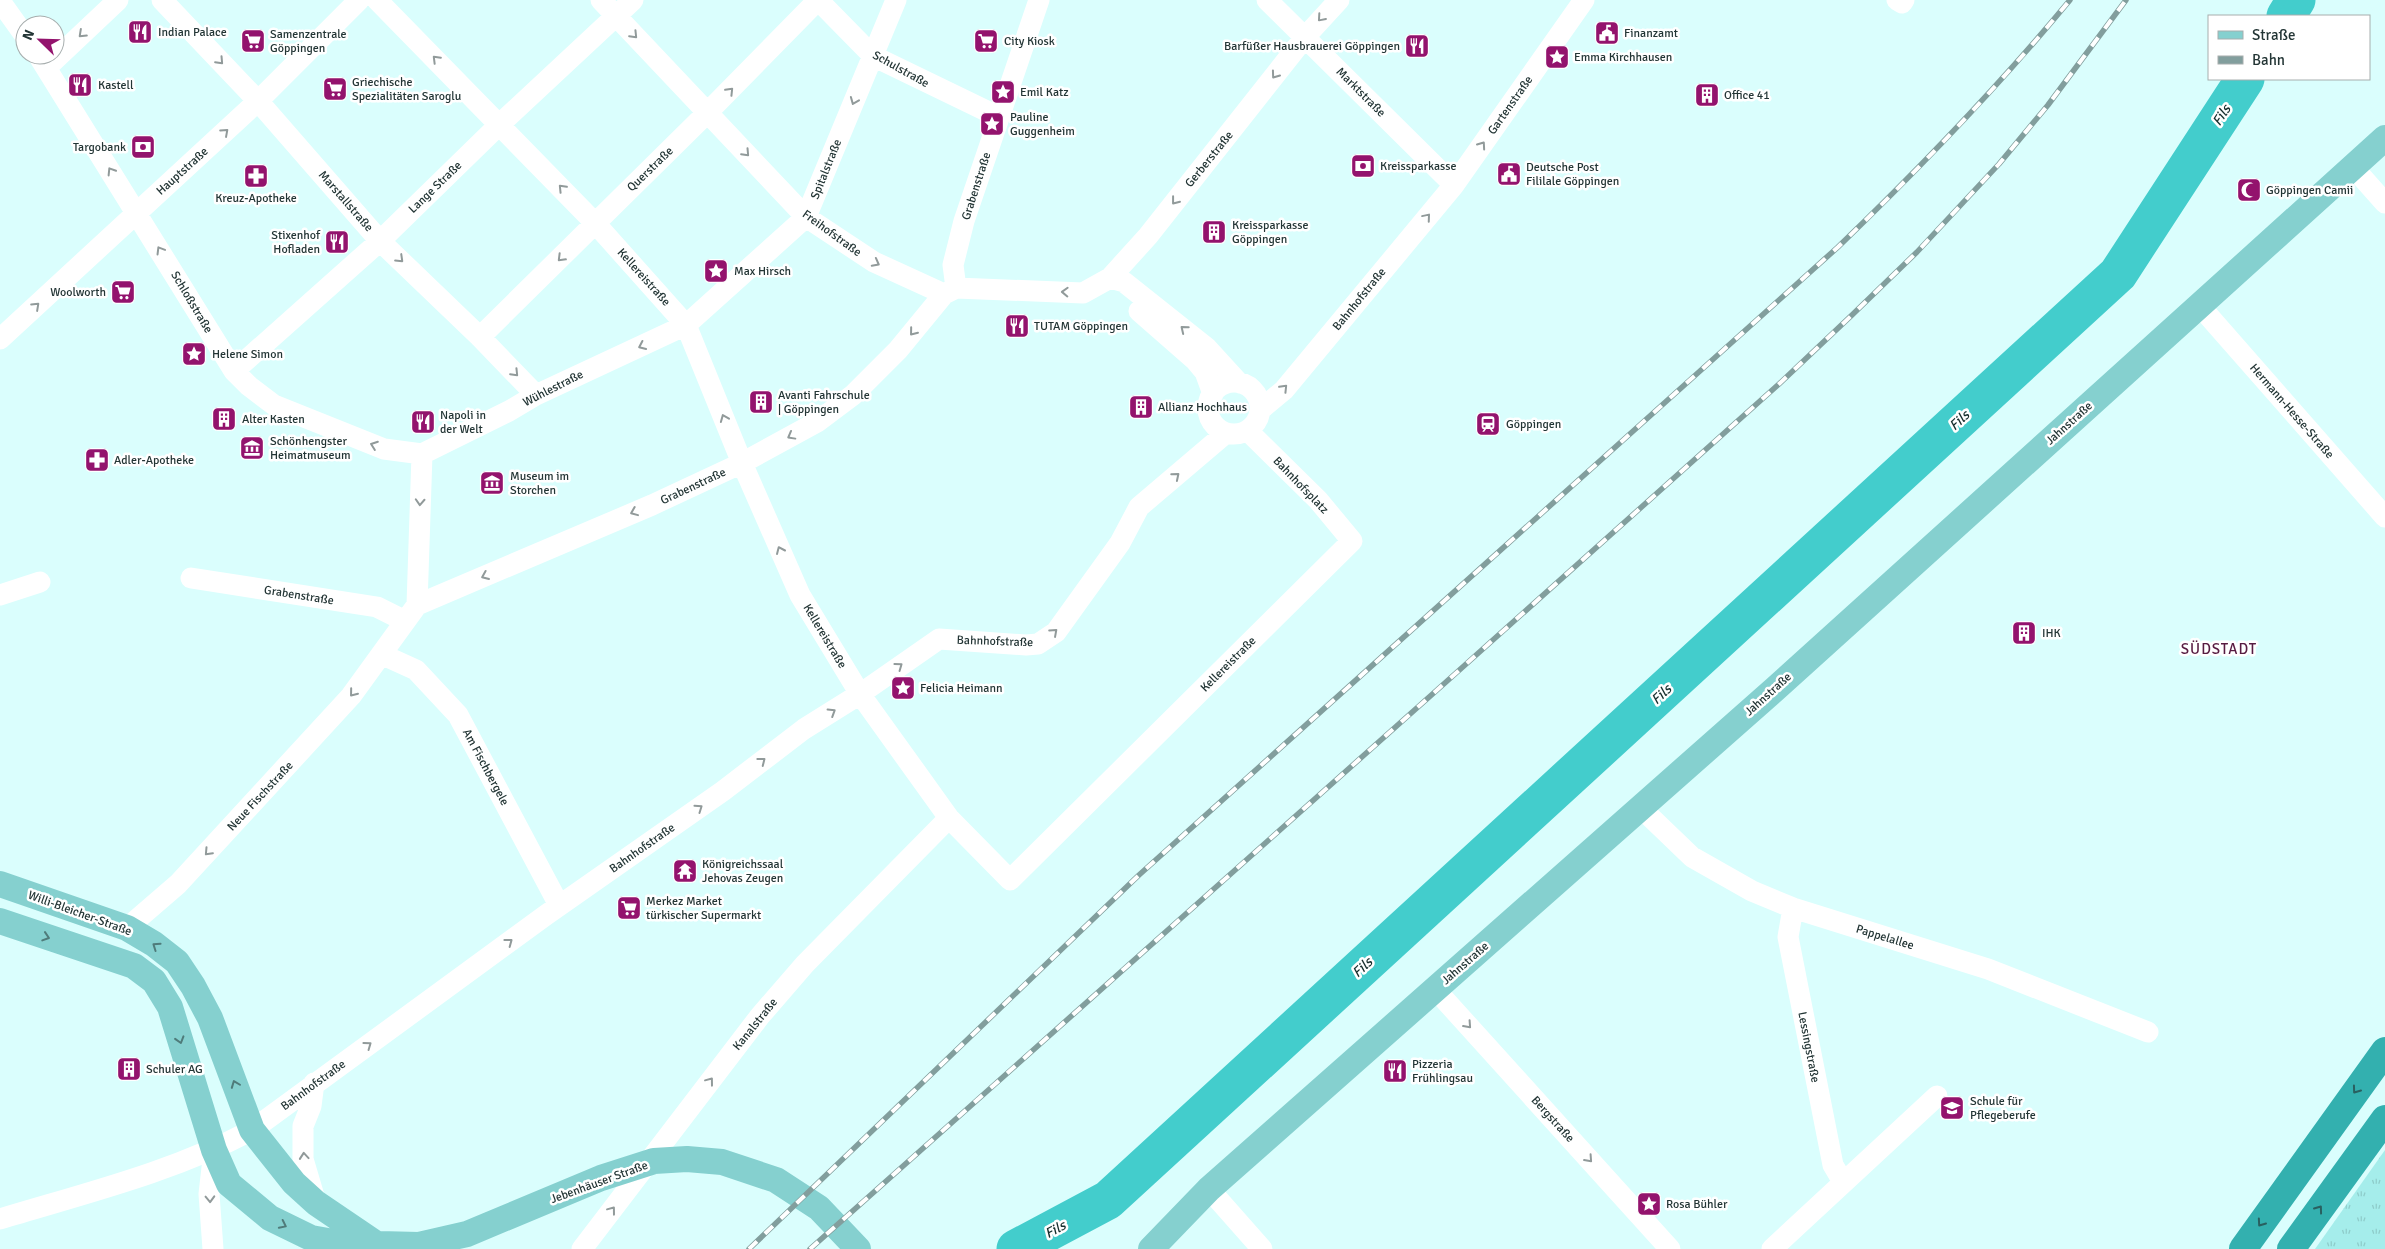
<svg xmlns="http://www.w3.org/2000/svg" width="2385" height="1249" viewBox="0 0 2385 1249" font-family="Signika,sans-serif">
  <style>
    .grass { fill: url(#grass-tufts) }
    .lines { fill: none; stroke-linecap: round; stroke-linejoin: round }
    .river { stroke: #43cdcc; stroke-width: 39 }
    .minor { stroke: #fff; stroke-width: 21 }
    .major { stroke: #85d0cf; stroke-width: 26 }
    .highway { stroke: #33b0af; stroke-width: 28 }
    .rail-casing { stroke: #829e9d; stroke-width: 5.5 }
    .rail { stroke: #fff; stroke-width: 4; stroke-dasharray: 11; stroke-linecap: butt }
    .oneway { stroke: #919a9a }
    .oneway2 { stroke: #4f7b7a }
    .oneway3 { stroke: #296060 }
    .labels { text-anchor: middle; stroke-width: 5; stroke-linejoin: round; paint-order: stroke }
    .poi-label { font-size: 12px; fill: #233535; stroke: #fff; text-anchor: start }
    .street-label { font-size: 12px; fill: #233535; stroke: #fff }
    .water-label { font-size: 14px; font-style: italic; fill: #162e2d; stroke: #fff }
    .quarter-label { font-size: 15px; letter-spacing: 1px; fill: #571c42; stroke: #fff }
  </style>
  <defs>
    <pattern id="grass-tufts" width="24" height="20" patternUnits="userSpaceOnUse" patternTransform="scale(1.25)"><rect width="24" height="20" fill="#a5edeb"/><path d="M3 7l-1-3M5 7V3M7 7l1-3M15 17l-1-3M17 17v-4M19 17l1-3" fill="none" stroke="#8eccca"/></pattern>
  </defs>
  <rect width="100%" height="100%" fill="#dafefd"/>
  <path class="grass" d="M2385 1150V1249H2315Z"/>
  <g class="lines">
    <path class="river" d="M2286 16 2296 0
      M1016 1249 1108 1200 2118 274 2245 79"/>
    <path class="minor" d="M162 0 258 101 380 241 480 337 536 395
      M377 0 595 223 686 325 742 463 800 595 860 694 949 818 1010 880 1352 541 1318 500 1248 431
      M601 0 806 217 874 262 944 294 956 288 1083 293 1110 278 1148 236 1305 37 1339 0
      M818 0 873 56 999 117
      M1267 0 1454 185
      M1897 0 1902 3 1904 0
      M0 1 25 36
      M38 55 234 371 249 386 274 405 384 449 422 454
      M47 67 118 0
      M2353 167 2385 203
      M1110 278 1124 282 1207 348 1239 383
      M956 288 953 265 964 221 1039 0
      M2199 305 2385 517
      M1139 311 1195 360 1205 372 1213 394
      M480 337 708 112 818 0
      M0 339 258 101 359 0
      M234 371 380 241 500 124 633 0
      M1208 408a26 26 0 1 1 52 0a26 26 0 1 1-52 0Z
      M1260 410 1284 390 1454 185 1584 0
      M422 454 509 411 536 395 686 325 806 217 896 0
      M191 578 377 607 405 621
      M0 595 40 582
      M417 605 422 454
      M383 655 416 670 458 715 559 905
      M1641 808 1692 857 1752 891 1793 908 1988 969 2148 1032
      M1793 908 1788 937 1833 1165 1843 1182
      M127 928 178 884 351 696 417 605 652 505 742 463 817 422 853 395 898 350 944 294
      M1435 989 1670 1249
      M314 1083 311 1106 303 1126V1159L316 1203
      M1209 1189 1262 1249
      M0 1219C86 1193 173 1172 252 1130L546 915 723 791 804 729 860 694 939 639 1026 645 1038 644 1056 632 1120 543 1139 507 1226 433
      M213 1249 209 1194 214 1150
      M582 1249 760 1016 805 964 949 818
      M1772 1249 1937 1096"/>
    <path class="major" d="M0 884 127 928 154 944 177 962 193 986 210 1018 252 1130 294 1183 316 1203 375 1243
      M0 921 134 966 154 981 170 1007 214 1150 229 1184 270 1218 311 1238 339 1243 419 1245 467 1234 601 1178 654 1161 687 1159 722 1162 776 1180 819 1208 858 1249
      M1151 1249 1209 1189 1775 689 2385 138"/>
    <path class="highway" d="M2243 1249 2385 1051
      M2291 1249 2385 1119"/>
    <defs>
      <path id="rail" d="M749 1249 1139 875 1838 247C1920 168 1998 87 2070 0
        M810 1249 1446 682 1779 384 1852 315 1917 252 1999 164 2048 105 2126 0"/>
    </defs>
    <use href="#rail" class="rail-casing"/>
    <use href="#rail" class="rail"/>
  </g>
  <defs><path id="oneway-chevron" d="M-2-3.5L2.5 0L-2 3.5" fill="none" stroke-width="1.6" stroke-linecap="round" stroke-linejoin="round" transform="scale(1.25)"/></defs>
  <g class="oneway">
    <use href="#oneway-chevron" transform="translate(1321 18) rotate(131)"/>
    <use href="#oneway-chevron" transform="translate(82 34) rotate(137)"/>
    <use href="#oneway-chevron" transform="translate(634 35) rotate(46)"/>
    <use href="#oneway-chevron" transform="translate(436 59) rotate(-135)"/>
    <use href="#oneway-chevron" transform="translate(220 61) rotate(47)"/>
    <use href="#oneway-chevron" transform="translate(1275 75) rotate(126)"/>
    <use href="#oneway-chevron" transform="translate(730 91) rotate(-46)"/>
    <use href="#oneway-chevron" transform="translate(854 101) rotate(112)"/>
    <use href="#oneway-chevron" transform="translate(225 132) rotate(-42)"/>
    <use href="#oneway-chevron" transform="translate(1482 145) rotate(-55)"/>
    <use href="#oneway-chevron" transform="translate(746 153) rotate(47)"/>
    <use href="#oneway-chevron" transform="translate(111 171) rotate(-122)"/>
    <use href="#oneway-chevron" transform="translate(562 188) rotate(-134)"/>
    <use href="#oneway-chevron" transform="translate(1175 201) rotate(128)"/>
    <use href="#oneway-chevron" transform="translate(1427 217) rotate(-50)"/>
    <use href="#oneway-chevron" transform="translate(160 250) rotate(-121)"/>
    <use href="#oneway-chevron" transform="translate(561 258) rotate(135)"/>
    <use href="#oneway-chevron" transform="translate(400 259) rotate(44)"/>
    <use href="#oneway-chevron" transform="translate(876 263) rotate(28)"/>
    <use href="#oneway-chevron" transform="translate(1065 292) rotate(-178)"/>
    <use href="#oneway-chevron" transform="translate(36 306) rotate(-43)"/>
    <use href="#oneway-chevron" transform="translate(1184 329) rotate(-141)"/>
    <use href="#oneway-chevron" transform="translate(913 332) rotate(129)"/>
    <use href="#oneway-chevron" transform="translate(642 346) rotate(155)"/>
    <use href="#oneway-chevron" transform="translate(515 373) rotate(46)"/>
    <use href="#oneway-chevron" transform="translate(1284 388) rotate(-46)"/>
    <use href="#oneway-chevron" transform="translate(724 418) rotate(-112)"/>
    <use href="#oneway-chevron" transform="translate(791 436) rotate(151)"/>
    <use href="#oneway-chevron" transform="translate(374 445) rotate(-160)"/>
    <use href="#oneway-chevron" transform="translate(1176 476) rotate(-40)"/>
    <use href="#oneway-chevron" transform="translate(420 502) rotate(93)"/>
    <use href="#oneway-chevron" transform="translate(634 512) rotate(158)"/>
    <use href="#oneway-chevron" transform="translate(780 550) rotate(-114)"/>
    <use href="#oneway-chevron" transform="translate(485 576) rotate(157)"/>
    <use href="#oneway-chevron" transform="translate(1054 632) rotate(-42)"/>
    <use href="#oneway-chevron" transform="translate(899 666) rotate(-36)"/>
    <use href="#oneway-chevron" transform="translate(353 693) rotate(129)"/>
    <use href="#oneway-chevron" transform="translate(832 712) rotate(-32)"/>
    <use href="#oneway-chevron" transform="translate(762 761) rotate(-38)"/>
    <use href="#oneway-chevron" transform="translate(699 808) rotate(-35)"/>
    <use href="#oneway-chevron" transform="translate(208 852) rotate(133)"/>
    <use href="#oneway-chevron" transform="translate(509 942) rotate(-37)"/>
    <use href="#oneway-chevron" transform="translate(1468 1025) rotate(48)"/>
    <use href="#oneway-chevron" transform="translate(368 1045) rotate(-36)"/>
    <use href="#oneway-chevron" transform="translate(710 1081) rotate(-53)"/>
    <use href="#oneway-chevron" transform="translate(304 1156) rotate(-95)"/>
    <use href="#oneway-chevron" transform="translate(1589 1159) rotate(48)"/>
    <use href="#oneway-chevron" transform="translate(210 1199) rotate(88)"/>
    <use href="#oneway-chevron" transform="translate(612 1210) rotate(-53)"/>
  </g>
  <g class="oneway2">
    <use href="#oneway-chevron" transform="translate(46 937) rotate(18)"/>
    <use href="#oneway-chevron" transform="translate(156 946) rotate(-145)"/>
    <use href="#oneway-chevron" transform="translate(180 1040) rotate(73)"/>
    <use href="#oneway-chevron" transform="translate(235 1084) rotate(-111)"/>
    <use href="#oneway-chevron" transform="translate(283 1225) rotate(26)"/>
  </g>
  <g class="oneway3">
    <use href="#oneway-chevron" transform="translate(2356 1090) rotate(126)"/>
    <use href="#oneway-chevron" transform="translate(2319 1209) rotate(-54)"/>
    <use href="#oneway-chevron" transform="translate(2261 1223) rotate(125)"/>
  </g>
  <defs>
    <symbol id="restaurant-square" viewBox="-11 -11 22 22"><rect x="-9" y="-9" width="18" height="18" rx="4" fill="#93136d" stroke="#fff"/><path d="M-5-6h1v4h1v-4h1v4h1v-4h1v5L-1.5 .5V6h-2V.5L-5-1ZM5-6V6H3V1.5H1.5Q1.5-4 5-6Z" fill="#fff"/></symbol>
    <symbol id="civic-square" viewBox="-11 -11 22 22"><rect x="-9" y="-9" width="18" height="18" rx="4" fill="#93136d" stroke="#fff"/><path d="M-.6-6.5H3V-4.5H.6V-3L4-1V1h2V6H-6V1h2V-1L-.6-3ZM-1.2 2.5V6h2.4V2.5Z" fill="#fff"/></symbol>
    <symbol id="supermarket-square" viewBox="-11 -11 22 22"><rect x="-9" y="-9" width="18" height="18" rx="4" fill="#93136d" stroke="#fff"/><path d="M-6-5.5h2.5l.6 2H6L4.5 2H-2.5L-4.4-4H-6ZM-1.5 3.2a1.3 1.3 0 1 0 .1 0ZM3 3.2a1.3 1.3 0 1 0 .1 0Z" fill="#fff"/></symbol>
    <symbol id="sight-square" viewBox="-11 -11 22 22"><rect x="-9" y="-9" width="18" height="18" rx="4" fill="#93136d" stroke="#fff"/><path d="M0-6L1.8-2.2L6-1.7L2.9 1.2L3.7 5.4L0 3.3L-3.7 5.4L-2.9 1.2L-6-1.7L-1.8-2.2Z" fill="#fff"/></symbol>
    <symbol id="building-square" viewBox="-11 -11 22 22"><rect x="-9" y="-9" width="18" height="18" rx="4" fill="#93136d" stroke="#fff"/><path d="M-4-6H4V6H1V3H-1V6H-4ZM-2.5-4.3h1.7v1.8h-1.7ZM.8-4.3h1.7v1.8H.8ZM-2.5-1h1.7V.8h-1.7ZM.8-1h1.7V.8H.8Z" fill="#fff"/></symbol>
    <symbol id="bank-square" viewBox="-11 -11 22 22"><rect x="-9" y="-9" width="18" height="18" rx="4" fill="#93136d" stroke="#fff"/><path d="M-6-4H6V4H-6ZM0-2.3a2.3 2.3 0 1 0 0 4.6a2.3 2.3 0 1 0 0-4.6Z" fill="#fff"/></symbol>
    <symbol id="pharmacy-square" viewBox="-11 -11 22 22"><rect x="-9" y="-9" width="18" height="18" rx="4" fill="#93136d" stroke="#fff"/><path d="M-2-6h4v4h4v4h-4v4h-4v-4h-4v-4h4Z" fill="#fff"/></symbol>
    <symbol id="mosque-square" viewBox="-11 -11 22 22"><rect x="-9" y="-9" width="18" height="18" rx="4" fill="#93136d" stroke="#fff"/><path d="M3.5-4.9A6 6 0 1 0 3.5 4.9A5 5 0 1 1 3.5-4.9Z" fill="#fff"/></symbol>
    <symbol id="station-square" viewBox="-11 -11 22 22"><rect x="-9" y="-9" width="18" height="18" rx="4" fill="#93136d" stroke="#fff"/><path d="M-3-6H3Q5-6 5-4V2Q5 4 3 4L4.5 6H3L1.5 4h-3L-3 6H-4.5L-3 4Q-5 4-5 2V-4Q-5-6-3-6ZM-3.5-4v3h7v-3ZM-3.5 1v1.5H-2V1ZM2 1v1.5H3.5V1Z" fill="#fff"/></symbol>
    <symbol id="museum-square" viewBox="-11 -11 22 22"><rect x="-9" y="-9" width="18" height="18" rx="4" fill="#93136d" stroke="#fff"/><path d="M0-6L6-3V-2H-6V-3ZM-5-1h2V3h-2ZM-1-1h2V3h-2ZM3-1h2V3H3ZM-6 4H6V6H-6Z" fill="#fff"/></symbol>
    <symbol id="temple-square" viewBox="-11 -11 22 22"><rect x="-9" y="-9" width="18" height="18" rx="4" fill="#93136d" stroke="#fff"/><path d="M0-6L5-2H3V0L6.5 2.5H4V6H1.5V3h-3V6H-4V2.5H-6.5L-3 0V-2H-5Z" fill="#fff"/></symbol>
    <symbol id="school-square" viewBox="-11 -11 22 22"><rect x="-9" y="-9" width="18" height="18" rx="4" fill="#93136d" stroke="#fff"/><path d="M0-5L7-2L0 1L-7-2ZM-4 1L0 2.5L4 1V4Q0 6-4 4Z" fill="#fff"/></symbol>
  </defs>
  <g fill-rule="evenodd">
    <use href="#restaurant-square" x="126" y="18" width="28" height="28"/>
    <use href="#civic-square" x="1593" y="19" width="28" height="28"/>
    <use href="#supermarket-square" x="239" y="27" width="28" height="28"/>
    <use href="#supermarket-square" x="972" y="27" width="28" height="28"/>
    <use href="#restaurant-square" x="1403" y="32" width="28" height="28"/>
    <use href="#sight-square" x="1543" y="43" width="28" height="28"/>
    <use href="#restaurant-square" x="66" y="71" width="28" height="28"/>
    <use href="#supermarket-square" x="321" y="75" width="28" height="28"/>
    <use href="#sight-square" x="989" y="78" width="28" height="28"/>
    <use href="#building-square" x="1693" y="81" width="28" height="28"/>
    <use href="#sight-square" x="978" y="110" width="28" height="28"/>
    <use href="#bank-square" x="129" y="133" width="28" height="28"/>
    <use href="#bank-square" x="1349" y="152" width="28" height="28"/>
    <use href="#civic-square" x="1495" y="160" width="28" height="28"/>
    <use href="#pharmacy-square" x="242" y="162" width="28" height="28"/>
    <use href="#mosque-square" x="2235" y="176" width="28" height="28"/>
    <use href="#building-square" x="1200" y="218" width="28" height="28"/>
    <use href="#restaurant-square" x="323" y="228" width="28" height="28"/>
    <use href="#sight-square" x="702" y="257" width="28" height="28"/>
    <use href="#supermarket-square" x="109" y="278" width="28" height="28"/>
    <use href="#restaurant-square" x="1003" y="312" width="28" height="28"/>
    <use href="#sight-square" x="180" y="340" width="28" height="28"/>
    <use href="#building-square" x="747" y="388" width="28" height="28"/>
    <use href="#building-square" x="1127" y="393" width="28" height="28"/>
    <use href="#building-square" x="210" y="405" width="28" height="28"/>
    <use href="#restaurant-square" x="409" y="408" width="28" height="28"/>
    <use href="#station-square" x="1474" y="410" width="28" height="28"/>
    <use href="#museum-square" x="238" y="434" width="28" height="28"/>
    <use href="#pharmacy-square" x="83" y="446" width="28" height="28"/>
    <use href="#museum-square" x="478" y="469" width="28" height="28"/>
    <use href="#building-square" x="2010" y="619" width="28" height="28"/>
    <use href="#sight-square" x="889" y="674" width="28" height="28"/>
    <use href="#temple-square" x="671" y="857" width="28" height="28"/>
    <use href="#supermarket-square" x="615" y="894" width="28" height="28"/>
    <use href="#building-square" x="115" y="1055" width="28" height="28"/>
    <use href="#restaurant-square" x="1381" y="1057" width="28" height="28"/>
    <use href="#school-square" x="1938" y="1094" width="28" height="28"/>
    <use href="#sight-square" x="1635" y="1190" width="28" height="28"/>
  </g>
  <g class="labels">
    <g class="poi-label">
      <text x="158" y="36">Indian Palace</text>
      <text x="1624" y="37">Finanzamt</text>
      <text x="270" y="38">Samenzentrale<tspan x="270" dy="14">Göppingen</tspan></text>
      <text x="1004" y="45">City Kiosk</text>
      <text x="1400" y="50" text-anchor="end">Barfüßer Hausbrauerei Göppingen</text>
      <text x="1574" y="61">Emma Kirchhausen</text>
      <text x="352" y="86">Griechische<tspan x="352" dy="14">Spezialitäten Saroglu</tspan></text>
      <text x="98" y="89">Kastell</text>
      <text x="1020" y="96">Emil Katz</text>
      <text x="1724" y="99">Office 41</text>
      <text x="1010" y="121">Pauline<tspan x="1010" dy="14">Guggenheim</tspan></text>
      <text x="126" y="151" text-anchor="end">Targobank</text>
      <text x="1380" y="170">Kreissparkasse</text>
      <text x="1526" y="171">Deutsche Post<tspan x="1526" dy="14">Fililale Göppingen</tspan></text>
      <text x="2266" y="194">Göppingen Camii</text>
      <text x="256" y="202" text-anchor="middle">Kreuz-Apotheke</text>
      <text x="1232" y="229">Kreissparkasse<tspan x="1232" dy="14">Göppingen</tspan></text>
      <text x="320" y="239" text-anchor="end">Stixenhof<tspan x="320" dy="14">Hofladen</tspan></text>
      <text x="734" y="275">Max Hirsch</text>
      <text x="106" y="296" text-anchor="end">Woolworth</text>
      <text x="1034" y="330">TUTAM Göppingen</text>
      <text x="212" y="358">Helene Simon</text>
      <text x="778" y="399">Avanti Fahrschule<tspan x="778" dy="14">| Göppingen</tspan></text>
      <text x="1158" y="411">Allianz Hochhaus</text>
      <text x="440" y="419">Napoli in<tspan x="440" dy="14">der Welt</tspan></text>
      <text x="242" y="423">Alter Kasten</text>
      <text x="1506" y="428">Göppingen</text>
      <text x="270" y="445">Schönhengster<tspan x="270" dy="14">Heimatmuseum</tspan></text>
      <text x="114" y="464">Adler-Apotheke</text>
      <text x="510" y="480">Museum im<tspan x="510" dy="14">Storchen</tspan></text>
      <text x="2042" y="637">IHK</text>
      <text x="920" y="692">Felicia Heimann</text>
      <text x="702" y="868">Königreichssaal<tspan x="702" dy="14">Jehovas Zeugen</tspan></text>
      <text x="646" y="905">Merkez Market<tspan x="646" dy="14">türkischer Supermarkt</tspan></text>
      <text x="1412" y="1068">Pizzeria<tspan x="1412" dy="14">Frühlingsau</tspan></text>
      <text x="146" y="1073">Schuler AG</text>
      <text x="1970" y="1105">Schule für<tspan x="1970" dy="14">Pflegeberufe</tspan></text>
      <text x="1666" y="1208">Rosa Bühler</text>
    </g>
    <g class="street-label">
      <text transform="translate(901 69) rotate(29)" y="4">Schulstraße</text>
      <text transform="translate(1361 92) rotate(45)" y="4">Marktstraße</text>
      <text transform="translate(1510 105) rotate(-55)" y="4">Gartenstraße</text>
      <text transform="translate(1209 159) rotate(-51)" y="4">Gerberstraße</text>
      <text transform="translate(650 169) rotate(-44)" y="4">Querstraße</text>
      <text transform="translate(826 169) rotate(-68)" y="4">Spitalstraße</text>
      <text transform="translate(182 171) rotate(-42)" y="4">Hauptstraße</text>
      <text transform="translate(976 186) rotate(-72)" y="4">Grabenstraße</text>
      <text transform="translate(435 187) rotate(-44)" y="4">Lange Straße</text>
      <text transform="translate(346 201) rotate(49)" y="4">Marstallstraße</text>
      <text transform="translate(832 233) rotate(36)" y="4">Freihofstraße</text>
      <text transform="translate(644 277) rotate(48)" y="4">Kellereistraße</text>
      <text transform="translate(1359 299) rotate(-51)" y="4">Bahnhofstraße</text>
      <text transform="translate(192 302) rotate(59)" y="4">Schloßstraße</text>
      <text transform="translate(553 388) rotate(-27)" y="4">Wühlestraße</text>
      <text transform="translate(2292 411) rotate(49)" y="4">Hermann-Hesse-Straße</text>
      <text transform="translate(2069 423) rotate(-42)" y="4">Jahnstraße</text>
      <text transform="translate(1301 485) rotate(46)" y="4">Bahnhofsplatz</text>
      <text transform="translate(693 486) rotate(-25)" y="4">Grabenstraße</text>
      <text transform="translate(299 595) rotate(9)" y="4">Grabenstraße</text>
      <text transform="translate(825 636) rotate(59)" y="4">Kellereistraße</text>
      <text transform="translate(995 641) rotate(2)" y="4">Bahnhofstraße</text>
      <text transform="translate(1228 664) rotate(-45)" y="4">Kellereistraße</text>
      <text transform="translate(1768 694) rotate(-42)" y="4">Jahnstraße</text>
      <text transform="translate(486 767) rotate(62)" y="4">Am Fischbergele</text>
      <text transform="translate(260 796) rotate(-47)" y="4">Neue Fischstraße</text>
      <text transform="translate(642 848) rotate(-35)" y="4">Bahnhofstraße</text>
      <text transform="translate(80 913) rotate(20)" y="4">Willi-Bleicher-Straße</text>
      <text transform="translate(1885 937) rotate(17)" y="4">Pappelallee</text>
      <text transform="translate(1465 963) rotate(-41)" y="4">Jahnstraße</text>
      <text transform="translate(755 1024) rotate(-51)" y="4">Kanalstraße</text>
      <text transform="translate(1809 1047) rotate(79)" y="4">Lessingstraße</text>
      <text transform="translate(313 1085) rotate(-36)" y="4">Bahnhofstraße</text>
      <text transform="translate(1553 1119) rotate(48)" y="4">Bergstraße</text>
      <text transform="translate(599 1182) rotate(-20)" y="4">Jebenhäuser Straße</text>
    </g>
    <g class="water-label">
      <text transform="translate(2221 115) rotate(-57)" y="5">Fils</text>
      <text transform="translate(1959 420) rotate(-43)" y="5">Fils</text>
      <text transform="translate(1661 694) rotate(-43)" y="5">Fils</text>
      <text transform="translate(1362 967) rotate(-43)" y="5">Fils</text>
      <text transform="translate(1055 1229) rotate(-28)" y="5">Fils</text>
    </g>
    <g class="quarter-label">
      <text x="2219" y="654">SÜDSTADT</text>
    </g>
  </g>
  <rect x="2208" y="15" width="162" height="65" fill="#ffffff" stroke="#a7aeae"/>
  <rect x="2218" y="31" width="25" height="8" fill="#85d0cf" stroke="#a7aeae"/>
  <text x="2252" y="40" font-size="15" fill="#233535">Straße</text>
  <rect x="2218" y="56" width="25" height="8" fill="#829e9d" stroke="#a7aeae"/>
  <text x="2252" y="65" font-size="15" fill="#233535">Bahn</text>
  <g transform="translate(40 40) rotate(293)"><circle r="24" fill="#ffffff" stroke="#a7aeae"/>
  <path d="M0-4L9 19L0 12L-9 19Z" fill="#93136d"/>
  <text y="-8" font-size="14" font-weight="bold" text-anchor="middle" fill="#233535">N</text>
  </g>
</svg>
